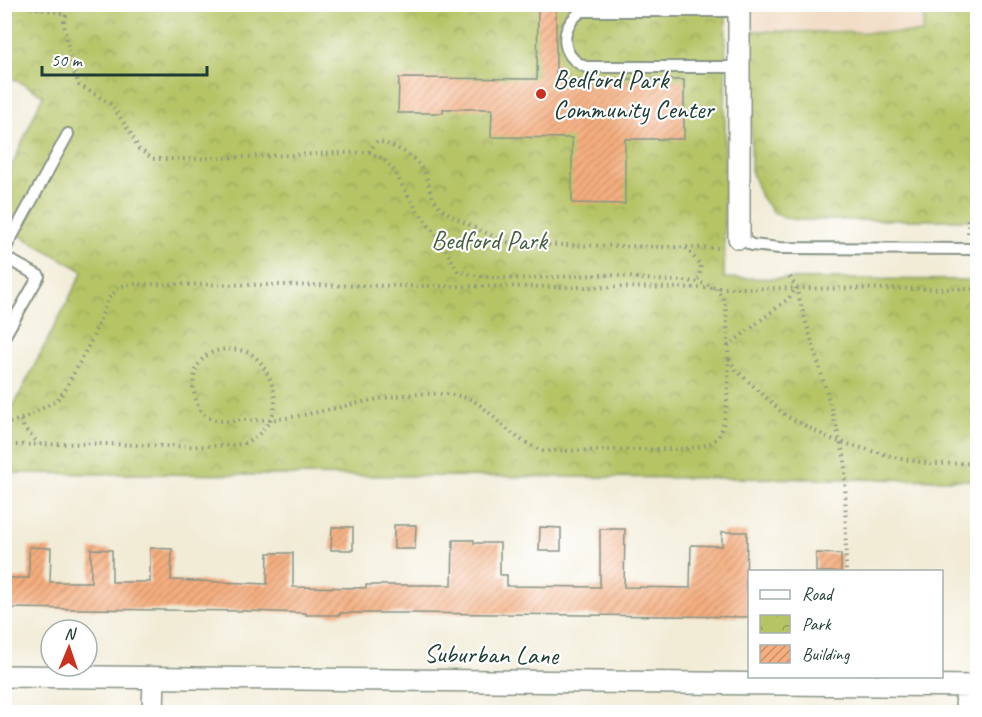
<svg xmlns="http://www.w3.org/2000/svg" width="982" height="717" viewBox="0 0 982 717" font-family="Caveat,sans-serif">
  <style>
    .built { fill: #efd6bb }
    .park { fill: url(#park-crowns); stroke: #6a804d; stroke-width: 1.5 }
    .building { fill: url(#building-hatch) }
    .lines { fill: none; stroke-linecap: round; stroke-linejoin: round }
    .service-casing { stroke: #889486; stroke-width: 14 }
    .minor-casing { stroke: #889486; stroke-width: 24 }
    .path { stroke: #889486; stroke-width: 4; stroke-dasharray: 1.5 4.5; stroke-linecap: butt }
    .service { stroke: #fff; stroke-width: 10 }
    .minor { stroke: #fff; stroke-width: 21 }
    .poi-dot { fill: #c8321e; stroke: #fff; stroke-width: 2 }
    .labels { text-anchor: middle; stroke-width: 4.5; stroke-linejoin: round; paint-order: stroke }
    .poi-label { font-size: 26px; fill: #1f3d34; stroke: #fff; text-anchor: start }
    .park-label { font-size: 26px; fill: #455f40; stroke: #fff }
    .street-label { font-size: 26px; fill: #1f3d34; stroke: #fff }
  </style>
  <defs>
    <pattern id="park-crowns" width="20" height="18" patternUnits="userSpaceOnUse" patternTransform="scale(1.5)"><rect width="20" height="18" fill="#b6c466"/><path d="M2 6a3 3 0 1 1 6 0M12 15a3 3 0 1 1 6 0" fill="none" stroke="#93a055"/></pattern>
    <pattern id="building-hatch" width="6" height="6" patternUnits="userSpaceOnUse" patternTransform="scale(1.5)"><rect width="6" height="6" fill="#f6ae7f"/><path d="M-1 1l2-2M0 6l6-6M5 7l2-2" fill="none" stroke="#c78f69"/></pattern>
  </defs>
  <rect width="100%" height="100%" fill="#fff"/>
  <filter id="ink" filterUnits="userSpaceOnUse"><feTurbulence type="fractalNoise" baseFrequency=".0167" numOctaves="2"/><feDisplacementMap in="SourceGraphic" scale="12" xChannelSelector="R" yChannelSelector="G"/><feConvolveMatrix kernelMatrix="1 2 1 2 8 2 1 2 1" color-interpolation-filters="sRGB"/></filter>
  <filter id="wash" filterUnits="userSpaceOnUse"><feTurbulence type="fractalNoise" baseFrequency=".008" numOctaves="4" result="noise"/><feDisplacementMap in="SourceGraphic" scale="24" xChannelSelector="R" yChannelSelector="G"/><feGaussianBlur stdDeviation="1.35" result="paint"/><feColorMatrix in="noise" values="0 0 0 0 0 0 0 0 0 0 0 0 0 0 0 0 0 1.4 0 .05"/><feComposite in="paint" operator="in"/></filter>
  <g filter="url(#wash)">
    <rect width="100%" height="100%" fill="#f2ecd7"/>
    <path class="built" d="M753 5H924V33L752 31Z"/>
    <path class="park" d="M5 5H726L724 278 977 280V480L5 473V411L9 410 14 405 83 271 5 227V182L43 95 5 74Z
      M924 5H977V220H802L784 218 772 211 761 197 751 170 752 31 923 33Z"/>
    <g id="blocks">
      <path class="building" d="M538 4H556V80H684V139H625V204L572 203V138L491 137 492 109H443V113H398L399 78 537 79Z
        M394 525H416L415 549H394Z
        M332 527H353V550H331Z
        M540 527 561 528V551H539Z
        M600 529H625L624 587 690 588 691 545 722 546V532H747L746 589H750V617L410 613H340V615H306V613L244 611 5 608V578H29V547L51 548 50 582H91V549L112 550V582H150V548L172 549 171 580 267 584 268 553H293V587L366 588V585H452L453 540H474V543H500V575H507V586L600 587Z
        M816 553 841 554V572H816Z"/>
    </g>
  </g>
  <g filter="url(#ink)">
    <use href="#blocks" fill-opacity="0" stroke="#889486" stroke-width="1.5"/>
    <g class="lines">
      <defs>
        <path id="service" d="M738 67H586C559 56 559 27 582 11H739
          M739 238 752 245 779 248 978 249
          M4 251 68 134
          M4 257 39 276 4 337"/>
        <path id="minor" d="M739 4V238
          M4 676 978 686
          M153 712 154 678
          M966 712 967 686"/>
      </defs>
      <use href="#service" class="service-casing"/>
      <use href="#minor" class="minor-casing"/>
      <path class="path" d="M26 4 30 7 66 14
        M71 4 64 20 65 32 74 73 79 85 111 104 130 132 139 149 153 159H190L369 152 383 159 392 168 416 209 441 241 458 271C503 284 551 276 597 275 617 274 637 279 657 280 682 282 693 278 716 288L978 289
        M369 152 377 141C399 147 419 157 427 179 430 188 431 197 438 205 449 218 495 237 512 244L721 248
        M968 233V219
        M686 248 701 265 699 278 696 280
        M790 277 796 288 831 407 845 460 846 572
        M728 346 789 298 795 289
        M729 359 736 370 786 416 833 440 894 457 931 464 978 463
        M21 420 24 428 39 444
        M4 425 29 416 57 400 65 390 93 337 108 299 120 287 129 284 716 288C719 293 724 299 725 304 729 329 732 418 718 437 710 447 692 448 680 449L543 451C526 444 514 436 501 424 491 415 482 404 469 399 462 396 450 394 442 394 389 391 338 410 286 418 273 420 259 420 245 420 234 421 220 423 209 418 199 413 196 402 194 392 192 380 195 363 207 355 218 348 239 347 251 354 267 364 280 396 273 414 268 427 257 438 245 443 235 446 224 445 213 446 177 447 141 445 104 444 71 443 38 445 4 445"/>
      <use href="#service" class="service"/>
      <use href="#minor" class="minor"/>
    </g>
  </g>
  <circle class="poi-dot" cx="541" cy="94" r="6"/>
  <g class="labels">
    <g class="poi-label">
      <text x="553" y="88">Bedford Park<tspan x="553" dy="30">Community Center</tspan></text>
    </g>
    <g class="park-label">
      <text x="489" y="249">Bedford Park</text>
    </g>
    <g class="street-label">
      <text transform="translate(491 654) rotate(1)" y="9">Suburban Lane</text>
    </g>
  </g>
  <rect width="982" height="717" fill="none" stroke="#fff" stroke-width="24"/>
  <rect x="748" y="570" width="195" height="108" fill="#ffffff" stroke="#a5b1ae" stroke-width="1.5"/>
  <rect x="760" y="590" width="30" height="9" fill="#ffffff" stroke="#a5b1ae" stroke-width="1.5"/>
  <text x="802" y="600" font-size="18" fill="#1f3d34">Road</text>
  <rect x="760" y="615" width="30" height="18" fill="url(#park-crowns)" stroke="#a5b1ae" stroke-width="1.5"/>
  <text x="802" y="630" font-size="18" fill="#1f3d34">Park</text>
  <rect x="760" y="645" width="30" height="18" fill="url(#building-hatch)" stroke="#a5b1ae" stroke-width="1.5"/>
  <text x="802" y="660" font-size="18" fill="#1f3d34">Building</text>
  <g transform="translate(69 648) rotate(2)"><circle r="28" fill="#ffffff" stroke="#a5b1ae" stroke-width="1.5"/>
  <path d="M0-4.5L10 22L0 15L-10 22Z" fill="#c8321e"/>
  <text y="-9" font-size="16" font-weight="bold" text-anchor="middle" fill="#1f3d34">N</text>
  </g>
  <path d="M42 66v9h165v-9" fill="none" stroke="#1f3d34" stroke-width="3"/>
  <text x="51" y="66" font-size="18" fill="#1f3d34" stroke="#ffffff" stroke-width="4.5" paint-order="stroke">50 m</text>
</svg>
